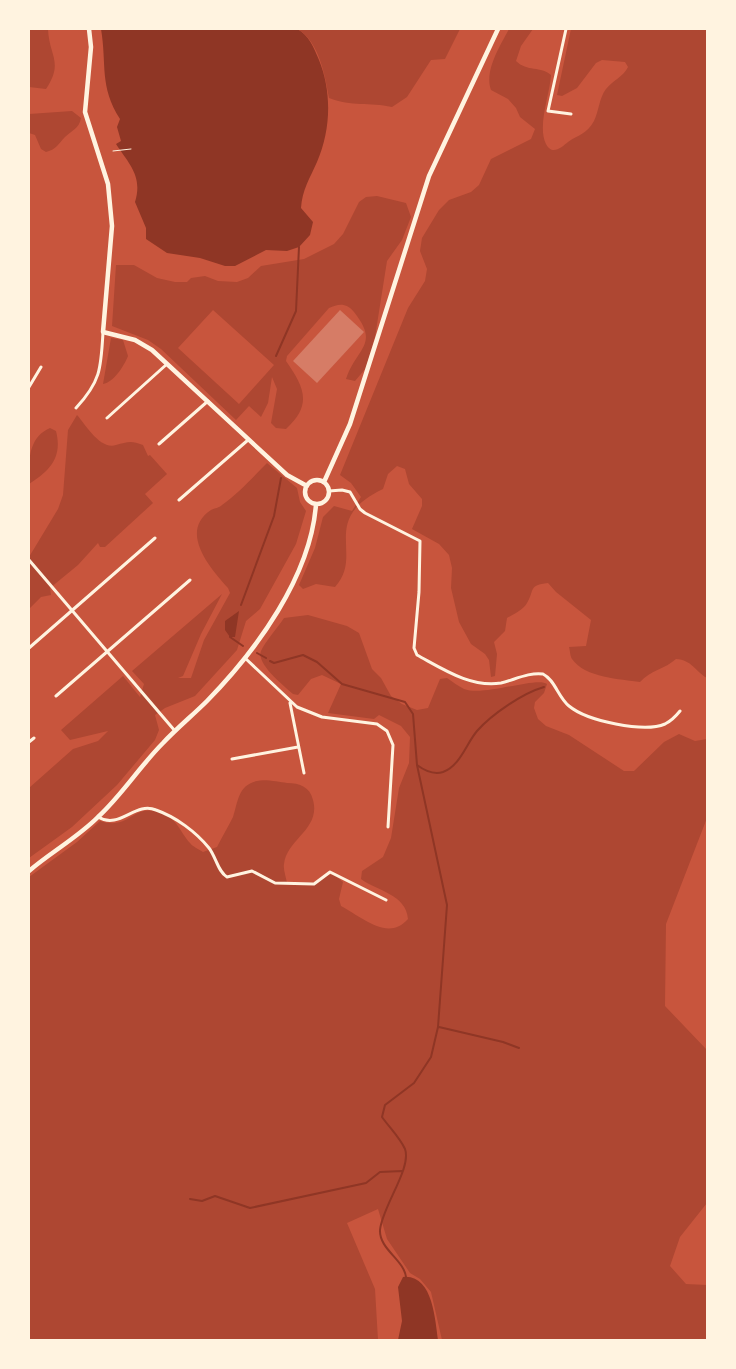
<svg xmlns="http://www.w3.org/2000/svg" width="736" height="1369" viewBox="0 0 736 1369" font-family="Figtree,sans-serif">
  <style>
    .green { fill: #ae4732; fill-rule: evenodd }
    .water { fill: #8f3625 }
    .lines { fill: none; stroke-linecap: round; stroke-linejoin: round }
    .stream { stroke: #8f3625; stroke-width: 2 }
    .building { fill: #d67c66 }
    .path { stroke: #fff3e0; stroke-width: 1 }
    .minor { stroke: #fff3e0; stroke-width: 3 }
    .tertiary { stroke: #fff3e0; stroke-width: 4.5 }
  </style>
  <rect width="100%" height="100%" fill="#c8553d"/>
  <path class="green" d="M29 29H48C49 56 64 62 46 89L29 87Z
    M298 29H460L445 59 431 60 407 97 392 107C369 102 352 107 329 98 325 75 319 42 298 29Z
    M509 29H533L521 46 516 61C527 72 541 66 551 75 550 94 537 126 546 144 552 156 562 147 568 142 578 135 587 134 594 121 599 111 599 98 606 89 613 80 623 77 628 67L625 62 602 60 596 63 577 88 562 96 557 95 571 29H707V678C695 671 692 660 676 659 665 669 651 670 640 682 621 679 585 678 572 659 570 656 570 650 569 647L586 646 591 620 556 592 548 583C528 585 535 590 527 603 523 610 514 614 507 618L505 631 494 642 497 654 495 676 491 677 489 660 485 654 471 644 459 622 451 588 452 568 449 555 439 544 412 529 422 506V499L409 484 405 469 397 466 388 474 383 489C318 520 365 554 335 587L316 584 303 589 299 585 315 548 323 517 334 506 352 511 361 497 351 483 340 475 408 308 425 281 427 269 420 251 422 238 439 210 449 200 471 192 479 185 491 159 531 139 535 129 520 117 516 108 508 99 491 90C484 71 500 46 509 29Z
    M72 111 81 118C79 129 72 130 65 137 58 144 57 149 46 152L41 149 35 135 29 133V114Z
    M377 196 406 203 411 217 402 240 387 261 375 337 366 368 355 381 346 379C357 347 380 345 354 312 347 303 339 303 329 308L287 356 286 361C304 387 313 404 286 429L276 428 271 423 277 389 272 377 268 403 261 417 249 406 236 420 161 349 148 340 112 326 116 265H134L157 278 175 282H187L191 278 205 276 218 281 237 282 248 278 261 266 304 259 334 244 343 234 359 202 366 197ZM213 310 274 365 239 404 178 348Z
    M111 338 123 340 128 356C124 366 114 382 103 384Z
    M77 415C86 425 100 450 116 445 127 442 131 440 143 445L148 456 150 455 167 474 145 494 153 503 105 547H100L98 543 78 565 50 588 51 595 41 597 29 609V557L58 509 63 495 68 430Z
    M50 428 56 431C63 458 49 471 29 484 29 463 27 438 50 428Z
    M267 463 297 488 300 502 306 511 296 544 260 609 246 621 237 650 195 696 165 708 155 715 159 730 155 740 117 785 72 827 29 858V788L73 749 98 741 108 731 70 740 61 730 123 676 140 697 144 684 132 671 222 594 201 634 183 676 178 678H191L204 640 230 593 228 588C211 569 178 532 211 510 215 508 219 508 222 505 238 494 253 477 267 463Z
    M308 615 347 626 359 633 372 669 381 678 391 696 402 704 417 710 428 708 440 679 447 678C453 682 458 686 464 689 484 697 537 676 547 684L544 693 535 702 534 708 538 719 546 726 569 735 624 771H634L664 742 679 734 695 741 707 739V818L666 924 665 1006 707 1050V1203L680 1237 670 1266 686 1284 707 1285V1340H442L431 1292 420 1279 410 1273 387 1239 378 1209 347 1223 375 1289 378 1340H29V877L77 842 100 821C131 831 132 802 161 813 177 818 180 832 190 843 193 847 199 849 203 852L217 847C222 837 228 827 233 817 238 802 238 785 257 781 265 779 279 782 287 783 300 783 310 787 313 800 321 829 287 839 284 864 283 869 286 877 287 883L315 882 325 876 333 874 343 882 339 899 341 906C362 917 388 942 408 919 406 894 377 891 361 879L362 871 383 857 391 838 399 788 409 763 410 737 401 726 379 715 374 719 328 713 341 684 322 675 311 679 298 695 293 694C284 686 256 664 261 651 265 642 278 627 284 618Z"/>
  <path class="water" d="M101 29H297C309 35 314 48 319 60 332 92 331 130 317 162 310 178 302 190 301 208L313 222 310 235 299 247 287 251 266 250 235 266H225L200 258 167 253 146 239V228L135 202C143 176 129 164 116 144L121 141 117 127 120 119C99 86 107 65 101 29Z
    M239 611 235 637H230L225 630V621Z
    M403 1277C433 1274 435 1320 438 1340H398L402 1321 398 1287Z"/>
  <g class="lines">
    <path class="stream" d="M276 356 296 311 299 247
      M241 605 274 516 281 478
      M230 635V637L243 646
      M257 653 266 658
      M270 661 274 663 303 655 317 662 342 684 405 702 413 714 417 765 447 905 438 1027 431 1057 414 1083 385 1105 382 1117C389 1127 400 1138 405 1149 412 1168 382 1207 380 1230 379 1249 404 1260 406 1277
      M417 765C425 771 433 775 443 772 460 766 466 744 477 731 492 714 523 693 544 687
      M439 1027 503 1042 519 1048
      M190 1199 202 1201 215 1196 250 1208 366 1183 380 1172 402 1171"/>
  </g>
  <path class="building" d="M340 310 364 332 317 383 293 361Z"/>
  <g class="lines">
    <path class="path" d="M113 151 131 149"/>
    <path class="minor" d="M566 29 548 111 571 114
      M29 387 41 367
      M76 408C101 381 101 368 103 332
      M107 418 167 364
      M159 444 208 401
      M329 491 342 490 350 492 360 509 365 513 420 541 419 592 414 648 417 655C443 669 471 688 501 683 514 680 529 672 543 674 555 680 558 697 569 706 587 721 644 733 665 724 671 721 676 716 680 711
      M179 500 248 440
      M29 560 175 731
      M29 648 155 538
      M245 658 297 707 322 717 377 724 387 731 393 745 388 827
      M56 696 190 580
      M290 703 304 773
      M29 742 34 738
      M232 759 298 747
      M98 817C120 830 135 801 156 810 176 817 196 832 209 848 216 857 218 872 227 877L252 871 275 883 314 884 330 872 386 900"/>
    <path class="tertiary" d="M89 29 91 47 85 112 108 184 112 226 103 332 135 340 152 350 287 475 307 486
      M305 492a12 12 0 1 1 24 0a12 12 0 1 1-24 0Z
      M324 482 350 424 429 176 498 29
      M29 871C51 852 77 838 98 817 122 795 140 766 163 743 177 728 193 715 207 701 256 651 311 576 316 504"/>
  </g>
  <rect width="736" height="1369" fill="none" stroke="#fff3e0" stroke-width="60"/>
</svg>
